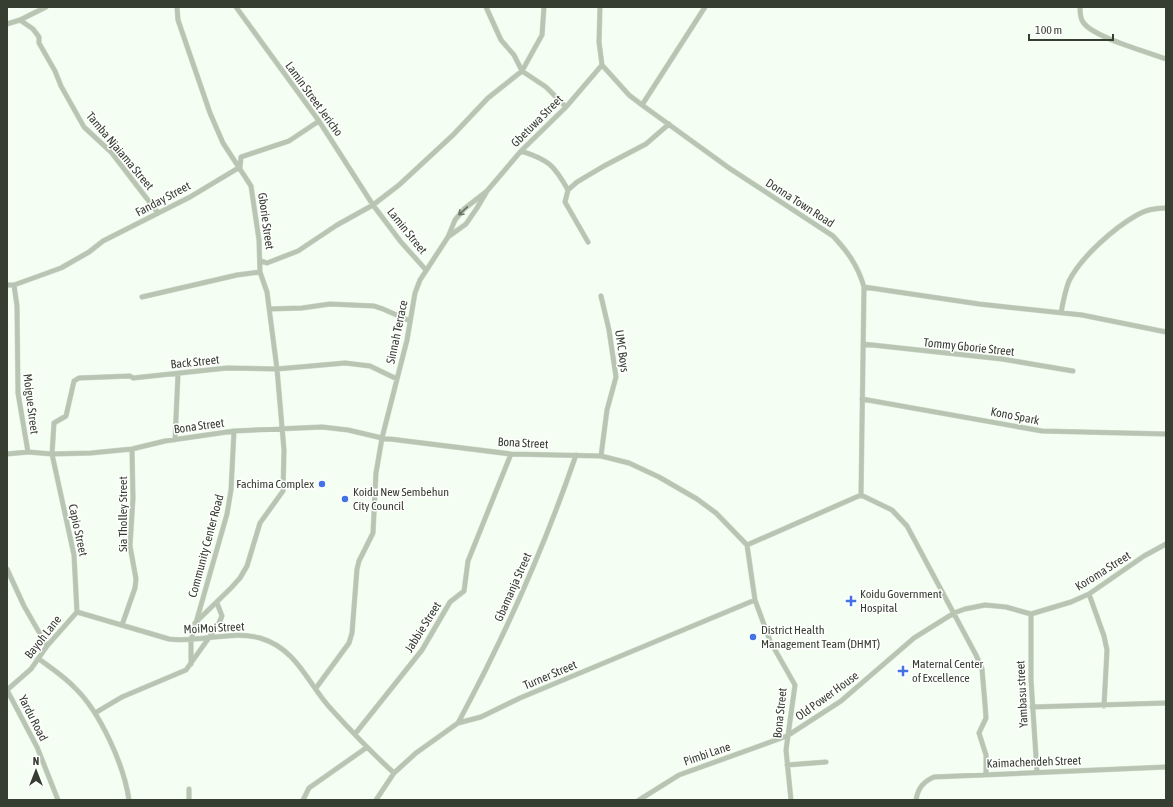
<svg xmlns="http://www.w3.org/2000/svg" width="1173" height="807" viewBox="0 0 1173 807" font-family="'Asap Condensed',sans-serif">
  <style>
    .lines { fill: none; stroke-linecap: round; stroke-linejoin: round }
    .street-casing { stroke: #d3dbcf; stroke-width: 5.5 }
    .street { stroke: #b8c5b3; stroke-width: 4.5 }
    .oneway { stroke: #6a7466 }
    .poi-dot { fill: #4173e4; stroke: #fff; stroke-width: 1.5 }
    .labels { text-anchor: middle; stroke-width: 3; stroke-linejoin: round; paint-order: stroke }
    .street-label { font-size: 12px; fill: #363e32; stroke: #fff }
    .poi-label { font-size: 12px; fill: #363e32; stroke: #fff; text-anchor: start }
  </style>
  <rect width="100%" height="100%" fill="#f5fef2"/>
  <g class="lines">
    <defs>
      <path id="street" d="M177 7 178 20 210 113 223 143 251 186 259 240 260 272 267 292 277 369 284 450 283 491 260 523 247 566 240 578 231 588 195 623
        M236 7 319 121 373 205 401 242 426 270
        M486 7 501 40 514 55 522 71 546 87 566 107
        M600 7 599 42 602 65
        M1080 7C1080 12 1080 18 1083 22 1092 37 1148 52 1166 59
        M20 20 33 29 39 37V43L55 71 61 86 84 127 111 152 158 213
        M7 24 20 20 46 7
        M602 65 629 95 642 105 729 168 833 236C848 252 858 266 864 287L861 495
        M642 105 705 7
        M521 151C549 160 554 165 568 190
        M448 237 466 224 477 208 487 191 521 151 566 107 602 65
        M588 242 565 202 568 190 577 182 604 166 646 144 669 124
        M261 261 267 263 298 251 337 225 373 205 399 185 453 135 488 98 522 71 542 35 544 7
        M7 285H14L61 268 89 252 103 241 190 197 240 167 241 157 289 141 319 121
        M14 285 17 306 18 393 28 452
        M864 287 979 304 1082 315 1166 332
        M601 296 609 330 616 377 607 410 601 456
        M142 297 237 275 260 272
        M269 309 302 308 330 304 374 306 383 309 410 321
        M1061 313C1063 302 1065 291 1069 281 1081 257 1114 228 1137 215 1145 210 1156 208 1166 208
        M863 344 1002 359 1073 371
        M862 399 1042 431 1166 434
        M175 440 178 374
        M7 454 28 452 52 454 91 453 132 449 165 441 234 431 322 427 348 430 382 438 511 454 601 456 629 463 659 477 697 499 716 513 747 545 755 600 770 641 795 685 786 750 791 800
        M861 495 892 510 907 526 976 655 982 669 985 704 986 718 979 733 986 755V774
        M747 545 861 495
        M7 569 24 606 47 646
        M1089 594 1104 636 1107 650 1104 706
        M77 612 74 555 52 454 54 423 66 416 74 381 79 378 130 376 133 378 227 368 277 369 345 363 370 366 397 379
        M77 612 169 639C199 643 230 630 260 638 298 649 308 685 332 710 352 732 372 753 394 773
        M1031 614V680L1037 772
        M122 625 135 588 136 579 130 546 133 498 132 449
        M39 659C51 668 65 677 75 688 100 712 124 765 129 800
        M191 664V640L227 514 231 490 234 431
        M316 688 349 643 352 633 357 569 359 561 373 533 376 473 382 438 407 340 415 293 420 280 448 237 455 220 464 209 487 191
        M7 690 37 747 58 800
        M7 690 31 669 47 646 77 612
        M1032 707 1166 703
        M95 713 122 697 186 670 218 625 222 616 217 603
        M458 723C505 636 544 548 576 455
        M355 734 422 650 450 602 464 591 468 561 511 454
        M787 765 826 762
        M189 789V800
        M303 800 309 788 366 748
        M376 800 394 773 416 753 458 723 481 717 520 698 755 600
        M639 800 679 775 787 736 841 701 914 638 954 613 965 609 985 605 1006 607 1031 614 1071 602 1089 594 1144 556 1166 544
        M916 800C918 788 923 782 934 777L1166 767"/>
    </defs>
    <use href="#street" class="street-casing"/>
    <use href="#street" class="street"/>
  </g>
  <defs><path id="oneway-shaft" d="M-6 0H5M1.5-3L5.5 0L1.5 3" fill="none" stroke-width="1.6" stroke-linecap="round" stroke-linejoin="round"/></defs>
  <use class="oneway" href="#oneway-shaft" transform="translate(463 211) rotate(137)"/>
  <g class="poi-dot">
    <circle cx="322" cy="484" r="4"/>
    <circle cx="345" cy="499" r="4"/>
    <path d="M849 595h4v4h4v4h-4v4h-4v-4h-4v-4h4z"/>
    <circle cx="753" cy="637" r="4"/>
    <path d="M901 665h4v4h4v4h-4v4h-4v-4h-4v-4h4z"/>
  </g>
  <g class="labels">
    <g class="street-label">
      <text transform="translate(314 99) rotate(54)" y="4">Lamin Street Jericho</text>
      <text transform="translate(537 121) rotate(-45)" y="4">Gbetuwa Street</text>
      <text transform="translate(120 151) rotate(50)" y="4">Tamba Njaiama Street</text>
      <text transform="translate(163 199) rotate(-28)" y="4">Fanday Street</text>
      <text transform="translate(800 203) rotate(33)" y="4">Donna Town Road</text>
      <text transform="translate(266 221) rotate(82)" y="4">Gborie Street</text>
      <text transform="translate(407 231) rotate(51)" y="4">Lamin Street</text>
      <text transform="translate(397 332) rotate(-78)" y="4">Sinnah Terrace</text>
      <text transform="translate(969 347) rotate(6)" y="4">Tommy Gborie Street</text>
      <text transform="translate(622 351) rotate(82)" y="4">UMC Boys</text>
      <text transform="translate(195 362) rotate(-6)" y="4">Back Street</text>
      <text transform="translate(31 404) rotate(83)" y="4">Moigue Street</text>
      <text transform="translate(1015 416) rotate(11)" y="4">Kono Spark</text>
      <text transform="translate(199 426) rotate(-8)" y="4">Bona Street</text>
      <text transform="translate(523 443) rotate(3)" y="4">Bona Street</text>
      <text transform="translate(123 514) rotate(-90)" y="4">Sia Tholley Street</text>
      <text transform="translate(78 530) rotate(78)" y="4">Capio Street</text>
      <text transform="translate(206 546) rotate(-75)" y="4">Community Center Road</text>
      <text transform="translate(1103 571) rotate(-32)" y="4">Koroma Street</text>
      <text transform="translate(513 587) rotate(-66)" y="4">Gbamanja Street</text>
      <text transform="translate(423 627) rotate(-58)" y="4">Jabbie Street</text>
      <text transform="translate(214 628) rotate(-3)" y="4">MoiMoi Street</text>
      <text transform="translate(43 637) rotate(-52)" y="4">Bayoh Lane</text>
      <text transform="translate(550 675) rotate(-23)" y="4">Turner Street</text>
      <text transform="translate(1022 694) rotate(-93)" y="4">Yambasu street</text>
      <text transform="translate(827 696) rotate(-36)" y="4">Old Power House</text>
      <text transform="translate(780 713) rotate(-84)" y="4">Bona Street</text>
      <text transform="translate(33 718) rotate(63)" y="4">Yardu Road</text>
      <text transform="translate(707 754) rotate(-19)" y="4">Pimbi Lane</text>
      <text transform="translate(1034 762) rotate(-2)" y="4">Kaimachendeh Street</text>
    </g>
    <g class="poi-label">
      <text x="314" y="488" text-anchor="end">Fachima Complex</text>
      <text x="353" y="496">Koidu New Sembehun<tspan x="353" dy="14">City Council</tspan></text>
      <text x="860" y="598">Koidu Government<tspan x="860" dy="14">Hospital</tspan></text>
      <text x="761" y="634">District Health<tspan x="761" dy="14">Management Team (DHMT)</tspan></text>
      <text x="912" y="668">Maternal Center<tspan x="912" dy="14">of Excellence</tspan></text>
    </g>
  </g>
  <rect width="1173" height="807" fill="none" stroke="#363e32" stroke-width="16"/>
  <g transform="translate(36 771)" stroke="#ffffff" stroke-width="3" paint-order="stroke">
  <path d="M0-3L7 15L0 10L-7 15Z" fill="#363e32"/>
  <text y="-6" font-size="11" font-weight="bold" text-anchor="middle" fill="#363e32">N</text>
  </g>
  <path d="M1029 34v6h84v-6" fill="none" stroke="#363e32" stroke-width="2"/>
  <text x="1035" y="34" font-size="12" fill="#363e32" stroke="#ffffff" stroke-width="3" paint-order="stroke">100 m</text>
</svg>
